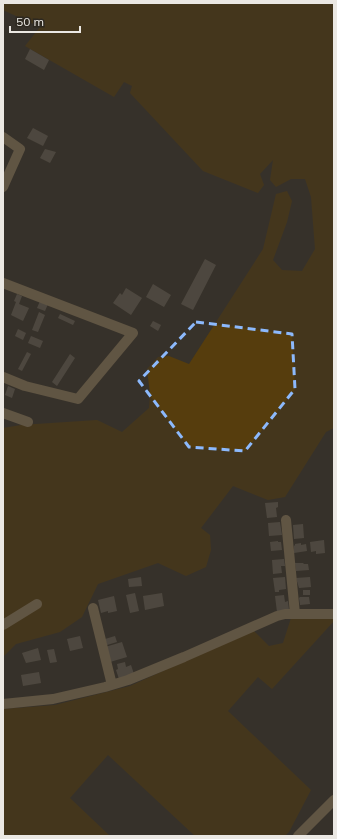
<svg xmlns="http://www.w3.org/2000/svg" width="337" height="839" viewBox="0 0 337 839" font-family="Mulish,sans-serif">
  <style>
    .green { fill: #563d0d }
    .building { fill: #69635a }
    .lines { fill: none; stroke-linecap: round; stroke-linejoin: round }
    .minor { stroke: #938062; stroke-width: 10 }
    .marked { fill: none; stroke: #8cb9fc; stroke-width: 3; stroke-dasharray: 8 5; stroke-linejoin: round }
  </style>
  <rect width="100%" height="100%" fill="#37322a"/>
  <path class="green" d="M3 3H334V428L326 432 285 497 268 500 233 486 201 528 210 535 211 550 206 567 186 576 158 563 98 584 82 617 60 632 16 644 3 657V428L21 425 97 420 122 432 149 408 150 394 147 369 158 357 169 356 189 364 263 249 276 194 287 191 292 201 287 222 273 260 282 270 302 271 315 249 311 197 305 179H291L276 187 270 180 273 160 260 174 264 185 258 193 203 171 130 93 132 86 124 82 114 97 25 46 40 27 3 10Z
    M291 618 334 619V621L272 689 258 677 228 711 311 790 289 832 285 836H195L108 755 70 798 110 836H3V709L55 705 130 686 253 630 269 646 283 643Z"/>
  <path class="building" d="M30 49 49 60 44 70 25 59Z
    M33 128 48 136 43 146 27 138Z
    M45 149 56 152 50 163 40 158Z
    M205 259 216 265 193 310 181 304Z
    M153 284 171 295 164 307 146 297Z
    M126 288 142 298 131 315 113 303 120 293 122 295Z
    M17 294 22 296 19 304 29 308 23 321 11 315 16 302 14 301Z
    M40 301 48 304 45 311 37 308Z
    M39 312 45 315 38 332 32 330Z
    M60 314 75 321 73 325 58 318Z
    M153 321 161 325 158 331 150 326Z
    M18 329 26 333 23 340 15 336Z
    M31 336 43 341 40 348 28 343Z
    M27 352 31 354 22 371 18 369Z
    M70 354 75 358 57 386 52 382Z
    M8 386 15 389 12 398 5 395Z
    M278 502V507L276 508 277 517 267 518 265 503Z
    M280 522 282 535 269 536 268 523Z
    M303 524 304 538 294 539 293 525Z
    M324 540 325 553 316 554V551L311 552 310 542Z
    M278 541V542H281L282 550 271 551 270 542Z
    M301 543V545L306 544 307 551 294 553V546L295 545V544Z
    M284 559 285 566H281L282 573 273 574 272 560Z
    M295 563H303L304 564H308L309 570 296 571Z
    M141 577 142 586 129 587 128 579Z
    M285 577 286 589 279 590V592H275L273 578Z
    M310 577 311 587 299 588 296 578Z
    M303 590H310V595H303Z
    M135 593 139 611 130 613 126 595Z
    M162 593 164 606 145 610 143 596Z
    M284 595 285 602 288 601 289 610 277 612 275 596Z
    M114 596 117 611 108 613V611L101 613 98 600Z
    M300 597H309L310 604 300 605 299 598Z
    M80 636 83 648 70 651 67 639Z
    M115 636 117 642 107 645 105 639Z
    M122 642 127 657 110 662 105 647Z
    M38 648 41 660 26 663 22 653Z
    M54 649 57 662 50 663 47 650Z
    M125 662 126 667 131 665 134 674 119 679 116 670 118 669 117 664Z
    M39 672 41 683 23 686 21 675Z"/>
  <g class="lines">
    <path class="minor" d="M3 137 20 149 3 187
      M3 283 133 333 78 399 25 386 3 377
      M3 413 28 422
      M286 520 295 614
      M93 608 112 685
      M3 625 37 604
      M3 704 53 699 105 687 128 680 184 657 277 616 285 614H334
      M298 836 334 800"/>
  </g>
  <path d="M0 0H337V839H0ZM196 322 292 334 295 389 245 451 189 447 139 381Z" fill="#37322a" fill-opacity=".55" fill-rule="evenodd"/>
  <path class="marked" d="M196 322 292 334 295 389 245 451 189 447 139 381Z"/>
  <rect width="337" height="839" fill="none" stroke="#ebe8e3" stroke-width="8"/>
  <path d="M10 26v6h70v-6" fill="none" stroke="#ebe8e3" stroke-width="2"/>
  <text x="16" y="26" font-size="12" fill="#ebe8e3" stroke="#2d2820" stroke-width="3" paint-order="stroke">50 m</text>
</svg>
